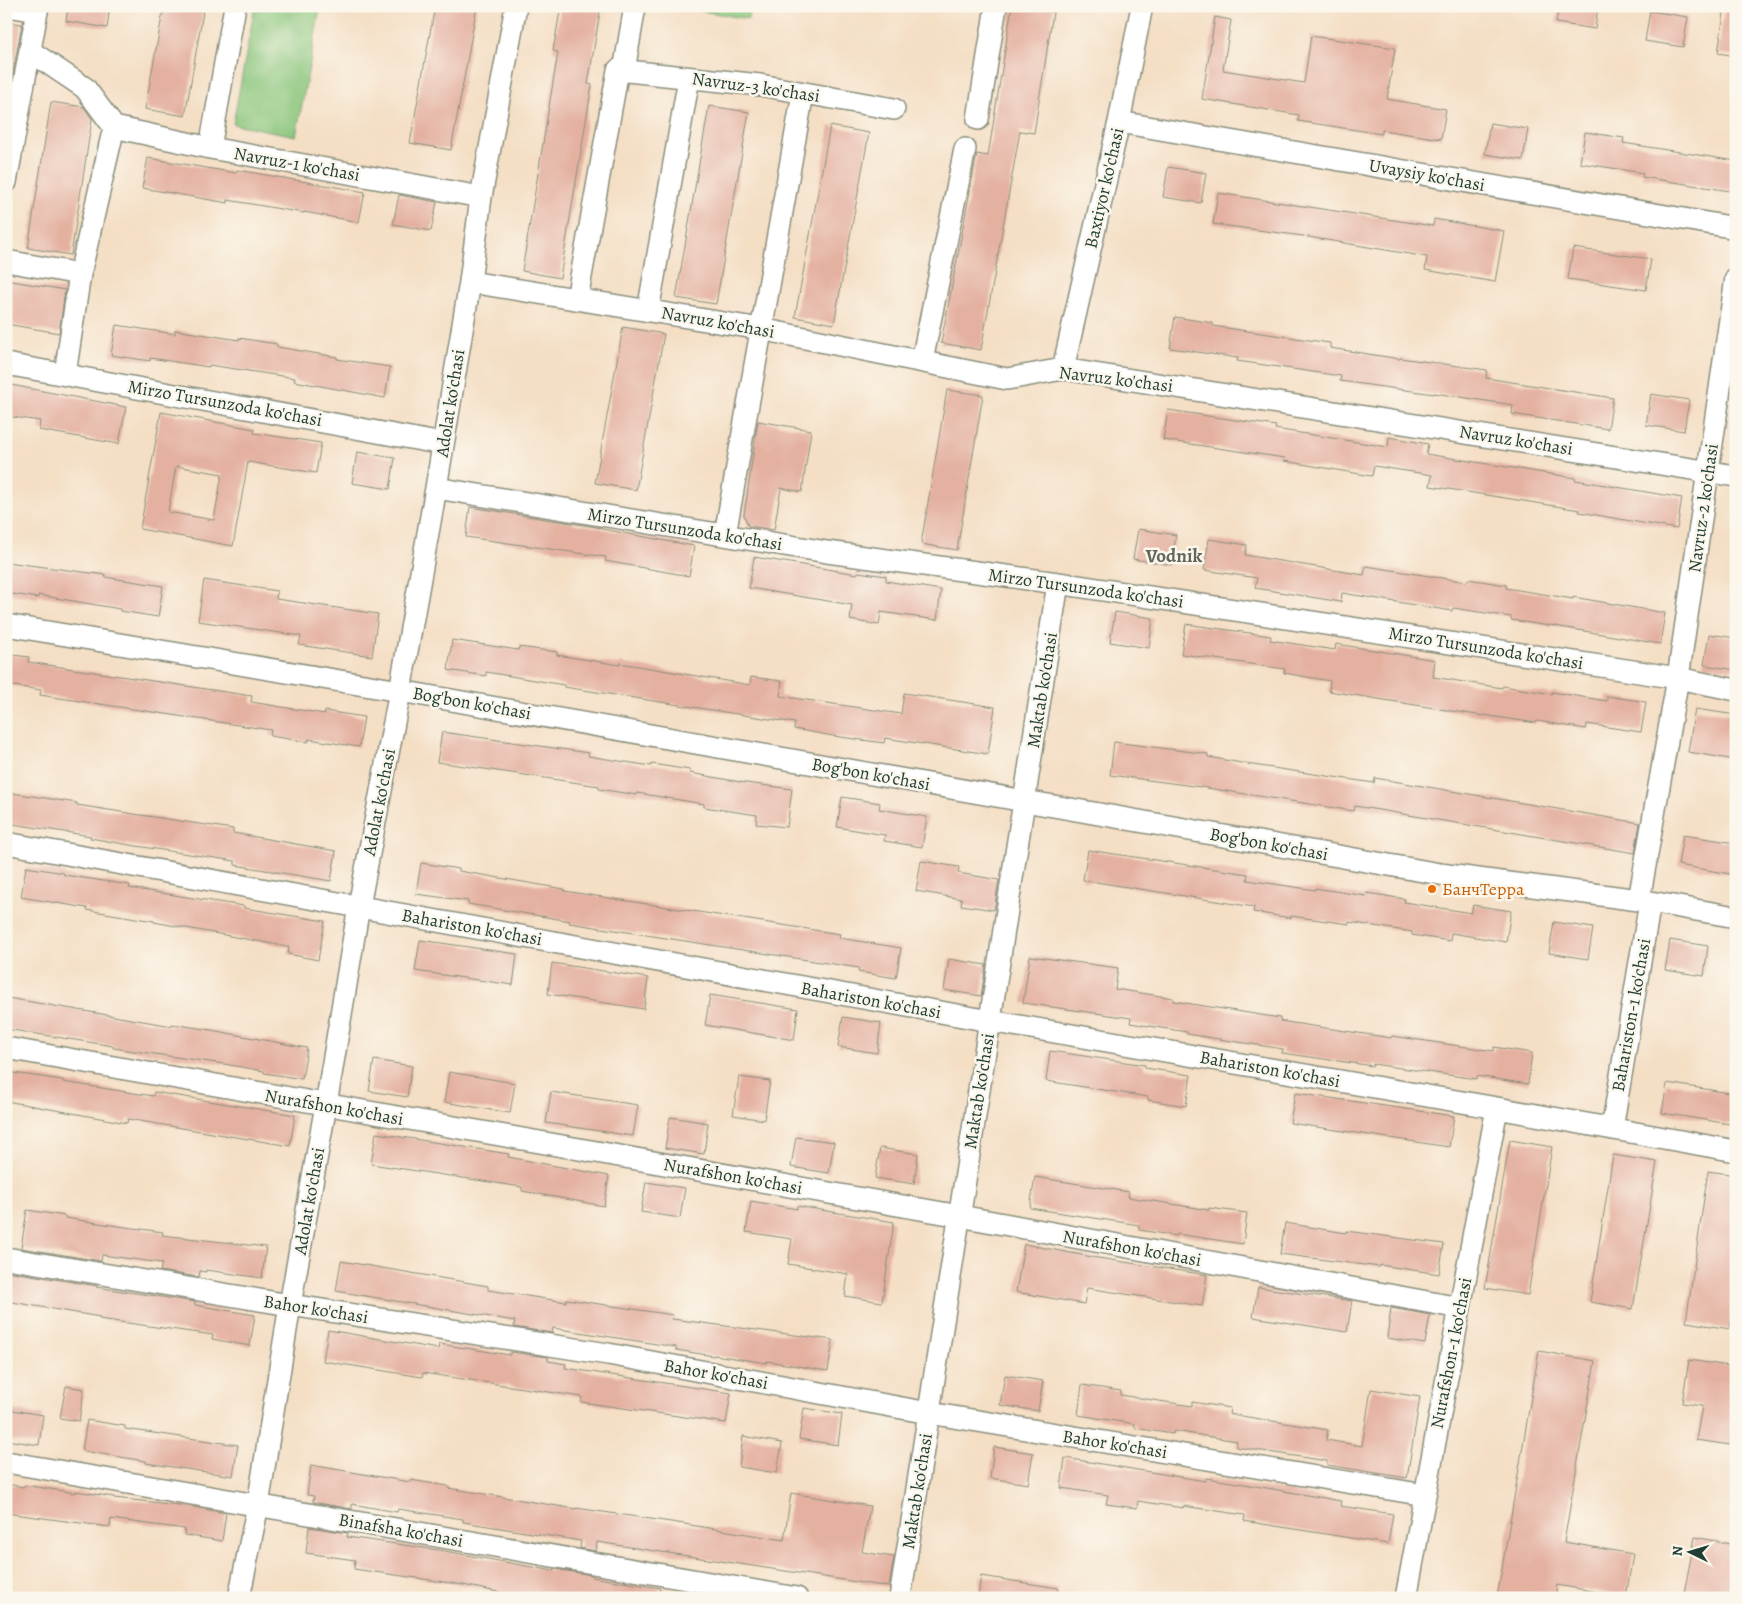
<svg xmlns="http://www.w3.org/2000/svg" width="1742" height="1604" viewBox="0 0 1742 1604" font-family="Alegreya,serif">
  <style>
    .park { fill: #88c479; stroke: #548056 }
    .building { fill: #e4b1a1; fill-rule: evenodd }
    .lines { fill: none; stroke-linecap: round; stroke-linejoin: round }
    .street-casing { stroke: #8a8e7c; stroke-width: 24 }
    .street { stroke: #fff; stroke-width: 21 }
    .food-dot { fill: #e8710a; stroke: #fbf7ec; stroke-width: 2 }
    .labels { text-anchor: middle; stroke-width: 5; stroke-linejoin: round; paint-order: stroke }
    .street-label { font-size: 18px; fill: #1f3d34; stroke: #fbf7ec }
    .food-label { font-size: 18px; fill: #c56008; stroke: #fbf7ec; text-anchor: start }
    .neighbourhood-label { font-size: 19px; font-weight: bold; fill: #64665a; stroke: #fbf7ec }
  </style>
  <rect width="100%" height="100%" fill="#fbf7ec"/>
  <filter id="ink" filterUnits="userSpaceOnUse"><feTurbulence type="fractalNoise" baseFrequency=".02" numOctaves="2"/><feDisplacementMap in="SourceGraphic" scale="10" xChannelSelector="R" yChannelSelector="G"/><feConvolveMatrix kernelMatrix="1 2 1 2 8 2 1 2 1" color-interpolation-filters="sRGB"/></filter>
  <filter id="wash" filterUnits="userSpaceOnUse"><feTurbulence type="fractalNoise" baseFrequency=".0096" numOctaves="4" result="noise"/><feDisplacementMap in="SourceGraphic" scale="20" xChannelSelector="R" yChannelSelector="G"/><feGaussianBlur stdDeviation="1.12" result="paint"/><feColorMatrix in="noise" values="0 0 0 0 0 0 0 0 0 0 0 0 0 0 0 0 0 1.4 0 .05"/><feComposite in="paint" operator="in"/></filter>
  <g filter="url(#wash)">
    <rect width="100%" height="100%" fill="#f4dec4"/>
    <path class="park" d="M255 6H308L320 9 296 136 233 124Z
      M697 6H750L748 19 696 10Z"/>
    <g id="blocks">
      <path class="building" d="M68 6H110L107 28 66 21Z
        M164 6H204L185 116 145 109Z
        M435 6H477L451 150 410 143Z
        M561 6H601L588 84 592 85 560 278 522 271 558 52 553 51Z
        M1012 6H1054L1034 133 1020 131 981 350 941 343 977 154 988 156Z
        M1559 6H1598L1595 29 1556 23Z
        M1725 6H1736V56L1718 53Z
        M1650 11 1688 17 1683 47 1645 41Z
        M1215 17 1231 20 1223 70 1304 83 1311 36 1395 48 1387 99 1446 109 1441 139 1382 130V134L1298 121 1299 115 1202 99Z
        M6 22 22 24 8 99H6Z
        M51 102 84 107 92 119 71 255 28 248Z
        M709 106 749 112 716 304 676 298Z
        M1490 123 1528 129 1523 160 1485 154Z
        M830 126 869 133 834 324 795 317Z
        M1585 132 1624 138 1623 143 1736 161V192L1642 177 1643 173 1580 163Z
        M148 158 236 173 237 170 365 192 359 222 304 212V213L228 200V203L142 188Z
        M1168 167 1206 173 1201 203 1163 197Z
        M1218 193 1433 226 1434 219 1504 231 1495 282 1425 270 1427 257 1303 236 1213 224Z
        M399 195 437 202 431 231 393 224Z
        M1573 248 1651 259 1646 290 1568 279Z
        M6 280 65 290 59 333 6 324Z
        M1175 317 1213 323V326L1330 343V348L1400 359V358L1487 370 1486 378 1613 398 1608 429 1512 414 1513 405 1434 393V394L1340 381 1341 376 1237 361 1238 358 1170 348Z
        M116 325 175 334V330L239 340V338L277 344V347L337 357V359L390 367 385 398 294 381 295 378 209 365V367L150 358V361L111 355Z
        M623 327 664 334 636 490 595 483Z
        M6 384 126 407 119 444 39 430 40 421 6 416Z
        M947 390 983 395 957 550 921 544Z
        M1651 394 1689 400 1684 431 1646 425Z
        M1168 410 1276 426 1275 429 1388 447 1389 437 1428 444 1426 454 1575 478V480L1682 498 1677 529 1579 512 1580 510 1430 486 1432 475 1374 466 1372 476 1284 461 1285 458 1163 440Z
        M161 412 254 429V433L321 443 316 473 248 462 233 546 140 529ZM176 466 222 474 214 520 168 512Z
        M758 421 811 430 802 492 781 488 774 530 748 526 744 515Z
        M357 452 395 458 390 489 352 483Z
        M470 507 602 528V529L694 546 689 576 605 561 606 557 466 537Z
        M1138 529 1176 535 1171 565 1133 559Z
        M1209 539 1247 545 1245 555 1298 564 1364 575 1366 566 1467 582 1468 579 1506 585V588L1573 599V597L1665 613 1660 644 1549 625V626L1511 620V617L1453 608 1452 611 1342 593 1341 602 1255 588 1257 578 1204 570Z
        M754 557 857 574 858 572 886 576V581L941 590 937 620 881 612 879 625 850 620 852 605 749 588Z
        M6 562 106 575 105 577 163 586 158 617 120 611V609L38 595V598L6 593Z
        M204 580 277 591 276 599 378 614 372 656 299 645 301 636 198 621Z
        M1115 612 1153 618 1149 648 1110 642Z
        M1186 624 1271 636 1270 640 1335 650 1336 644 1435 660 1433 677 1502 688 1503 686 1552 694V692L1607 701V696L1646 702 1641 732 1587 724 1586 729 1537 721 1536 723 1483 715V716L1329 691 1330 681 1284 673 1285 669 1181 654Z
        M1709 634 1736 638V670L1704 665Z
        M452 640 518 650 519 647 557 652V655L620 665V663L750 685 751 677 782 681 780 696 901 714 904 693 995 707 988 754 885 738 884 743 833 736 794 729 795 723 564 687V685L486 672V676L448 670Z
        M6 654 29 657 28 662 252 696 251 702 325 714V711L364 717 359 747 309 739 308 742 270 736 271 730 40 695 41 690 6 685Z
        M1695 709 1736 715V760L1688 752Z
        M442 732 589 753 588 756 651 766 652 764 690 770V773L746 783 792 789 787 827 756 824 757 815 704 807V804L637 793V795L599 789V786L437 762Z
        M1114 742 1208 754V757L1253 765 1374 783 1375 778 1640 823 1635 853 1355 806 1354 811 1201 787 1110 775Z
        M6 792 77 803V805L134 814 233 829V833L336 851 331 881 235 865V861L136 846 90 838 91 836 6 823Z
        M842 797 880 803 879 809 927 817 922 847 884 841 885 835 837 827Z
        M1683 835 1736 843V875L1678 865Z
        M1088 850 1248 874 1247 880 1315 890V888L1366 896 1367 893 1405 899 1404 902 1471 913 1473 905 1511 911 1506 942 1451 933 1450 941 1412 935V932L1349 922V924L1291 916V918L1253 912 1254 907 1083 880Z
        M921 861 959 867 958 873 999 880 994 910 961 905 962 899 916 891Z
        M421 863 459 869V871L564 889V891L840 934 839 938 901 948 896 978 858 972 859 968 569 923 570 921 468 904V901L416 894Z
        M26 867 64 873V875L130 885 129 888 244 906V908L325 921 318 960 288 954 289 947 154 922V921L87 910V908L21 897Z
        M1554 922 1593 928 1588 959 1549 953Z
        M420 940 517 954 513 985 415 971Z
        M1670 940 1708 946 1704 976 1665 970Z
        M1030 956 1118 968 1115 989 1173 998V1001L1280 1018V1021L1391 1038 1392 1036 1494 1051V1047L1532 1053 1528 1084 1477 1076 1476 1079 1373 1064V1066L1282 1053 1283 1049 1187 1034V1032L1130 1023 1131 1018 1023 1003Z
        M949 959 986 965 981 996 944 990Z
        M552 963 648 978 644 1009 548 994Z
        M710 995 798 1009 794 1040 705 1025Z
        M8 998 172 1026V1024L211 1030 307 1048 302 1079 264 1073V1071L224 1064 113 1048V1046L6 1029Z
        M843 1017 881 1023 877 1053 838 1047Z
        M1050 1051 1145 1065V1068L1191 1075 1186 1106 1148 1100V1097L1046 1081Z
        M374 1060 412 1066 407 1097 369 1091Z
        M6 1072 63 1080V1082L153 1096 154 1092 295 1115 290 1146 128 1119 127 1123 6 1101Z
        M449 1072 515 1083 510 1113 444 1102Z
        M739 1077 770 1081 764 1120 733 1115Z
        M1667 1083 1736 1094V1125L1662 1113Z
        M551 1092 638 1105 633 1136 546 1123Z
        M1295 1093 1454 1116 1449 1147 1290 1123Z
        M670 1117 708 1123 704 1154 665 1148Z
        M376 1133 509 1154 508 1157 609 1176 604 1206 522 1191V1187L371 1164Z
        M796 1137 834 1142 829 1173 791 1167Z
        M1510 1140 1552 1147 1528 1295 1485 1288Z
        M880 1148 918 1154 914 1184 875 1178Z
        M1613 1155 1657 1162 1633 1309 1590 1302Z
        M1708 1171 1736 1175V1288L1730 1329 1686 1322Z
        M1035 1177 1129 1192 1128 1197 1209 1210V1208L1247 1213 1243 1244 1177 1234V1236L1139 1230V1225L1030 1208Z
        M646 1182 685 1188 680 1218 641 1212Z
        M751 1201 797 1209V1206L894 1222 882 1302 845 1296 848 1274 788 1264 792 1239 746 1232Z
        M27 1210 65 1216V1218L111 1225 163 1232 162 1235 266 1247 262 1278 206 1270V1272L200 1271 199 1277 160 1271 162 1263 102 1255 101 1261 21 1248Z
        M1285 1223 1346 1233V1231L1444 1244 1439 1274 1380 1265V1267L1280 1254Z
        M1024 1244 1092 1257 1207 1275 1202 1306 1087 1288 1084 1304 1016 1292Z
        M341 1261 488 1286V1290L566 1302V1299L673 1315 672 1319 833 1340 828 1371 767 1361V1363L714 1355V1356L676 1350V1347L553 1328 552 1333 514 1327 515 1321 336 1291Z
        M6 1271 97 1286 96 1287 195 1302V1305L255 1315 250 1346 212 1339 213 1335 99 1319 100 1317 6 1301Z
        M1258 1287 1352 1301 1347 1332 1253 1317Z
        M1391 1308 1430 1315 1425 1344 1387 1338Z
        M328 1330 438 1349 439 1344 510 1355V1352L548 1357V1361L566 1364 565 1368 731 1393 726 1423 581 1402 582 1397 523 1388 423 1373 422 1377 323 1361Z
        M1539 1351 1595 1361 1564 1542 1633 1554 1626 1597 1557 1585 1555 1598H1497Z
        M1689 1360 1736 1367V1407L1730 1445 1696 1440 1702 1406 1682 1403Z
        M1005 1375 1043 1381 1038 1411 1000 1405Z
        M1082 1385 1121 1391 1120 1395 1192 1406V1402L1230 1408 1229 1414 1328 1430 1326 1440 1362 1446 1371 1389 1420 1397 1407 1478 1327 1465V1461L1236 1447 1237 1441 1174 1431 1173 1434 1135 1428V1424L1078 1415Z
        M66 1386 84 1389 79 1421 60 1418Z
        M804 1408 842 1414 838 1445 799 1439Z
        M6 1409 43 1415 39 1445 6 1440Z
        M87 1420 125 1426V1429L238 1445 233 1476 146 1463V1461L82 1451Z
        M743 1436 782 1443 777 1473 739 1467Z
        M994 1447 1033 1453 1028 1484 990 1478Z
        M1065 1458 1205 1481 1206 1478 1244 1484 1341 1501 1340 1506 1393 1514 1388 1544 1244 1521 1245 1515 1183 1506V1508L1138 1501 1137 1508 1106 1504 1108 1495 1061 1488Z
        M311 1465 410 1482V1480L448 1486V1488L576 1509V1508L678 1523 784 1540 791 1493 870 1506 862 1552 894 1557 889 1587 597 1542 596 1551 580 1548 581 1541 463 1522V1519L398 1509 397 1512 352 1504V1509L313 1502 314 1496 307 1495Z
        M6 1484 24 1487V1485L76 1493V1491L114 1497V1498L188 1506 226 1513 222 1541 184 1535 185 1529 111 1519 110 1527 6 1513Z
        M309 1527 348 1533 347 1537 439 1550 554 1571V1569L592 1575V1577L660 1588 659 1598H528L458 1584 354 1569 355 1560 306 1553Z
        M1695 1537 1736 1545V1598H1683Z
        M981 1576 1058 1588 1057 1598H978Z"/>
    </g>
  </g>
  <g filter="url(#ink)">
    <use href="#blocks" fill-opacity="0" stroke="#8a8e7c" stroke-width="1"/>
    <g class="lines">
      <defs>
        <path id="street" d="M8 6 37 11
          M30 51 85 88 114 127 80 274 65 374
          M624 71 635 6
          M978 119 996 6
          M1119 122 1736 228
          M114 127 210 148 481 197
          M210 148 235 6
          M6 182 38 6
          M6 261 80 274
          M470 282 761 329 1007 379 1063 369 1736 476
          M577 299 618 70 760 85 894 109
          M648 311 689 78
          M922 361 965 149
          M6 364 443 444
          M1063 369 1119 122 1142 6
          M436 488 827 552 1058 583 1678 678 1736 690
          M725 535 803 93
          M6 625 400 691 1440 874 1639 900 1736 917
          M6 843 990 1021 1497 1108 1736 1151
          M1639 900 1678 678 1736 278
          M6 1048 960 1216 1460 1308
          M1612 1129 1650 902
          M6 1258 290 1305 608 1354 929 1413 1425 1495
          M6 1462 797 1598
          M239 1598 258 1505 290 1305 326 1105 359 906 400 691 436 488 470 282 481 197 516 6
          M900 1598 1058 583
          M1406 1598 1497 1108"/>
      </defs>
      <use href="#street" class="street-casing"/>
      <use href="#street" class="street"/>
    </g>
  </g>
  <circle class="food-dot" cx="1432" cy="889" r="5"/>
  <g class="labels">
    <g class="street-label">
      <text transform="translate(756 87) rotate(8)" y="6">Navruz-3 ko'chasi</text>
      <text transform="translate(297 164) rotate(10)" y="6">Navruz-1 ko'chasi</text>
      <text transform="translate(1427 175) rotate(10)" y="6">Uvaysiy ko'chasi</text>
      <text transform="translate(1104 188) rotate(-77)" y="6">Baxtiyor ko'chasi</text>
      <text transform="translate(718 322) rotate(10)" y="6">Navruz ko'chasi</text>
      <text transform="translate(1116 379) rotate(7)" y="6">Navruz ko'chasi</text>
      <text transform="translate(225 403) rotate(10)" y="6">Mirzo Tursunzoda ko'chasi</text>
      <text transform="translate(450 403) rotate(-81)" y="6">Adolat ko'chasi</text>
      <text transform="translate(1516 440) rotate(9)" y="6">Navruz ko'chasi</text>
      <text transform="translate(1703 508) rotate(-82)" y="6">Navruz-2 ko'chasi</text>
      <text transform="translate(685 529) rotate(9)" y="6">Mirzo Tursunzoda ko'chasi</text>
      <text transform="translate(1086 588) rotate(8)" y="6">Mirzo Tursunzoda ko'chasi</text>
      <text transform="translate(1486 648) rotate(9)" y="6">Mirzo Tursunzoda ko'chasi</text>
      <text transform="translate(1042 690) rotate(-81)" y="6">Maktab ko'chasi</text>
      <text transform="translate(472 703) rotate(10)" y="6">Bog'bon ko'chasi</text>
      <text transform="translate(871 774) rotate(10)" y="6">Bog'bon ko'chasi</text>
      <text transform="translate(379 802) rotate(-79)" y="6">Adolat ko'chasi</text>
      <text transform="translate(1269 844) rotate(10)" y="6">Bog'bon ko'chasi</text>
      <text transform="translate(472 927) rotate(10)" y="6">Bahariston ko'chasi</text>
      <text transform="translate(871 1000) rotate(10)" y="6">Bahariston ko'chasi</text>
      <text transform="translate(1631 1015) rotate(-80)" y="6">Bahariston-1 ko'chasi</text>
      <text transform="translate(1270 1069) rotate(10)" y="6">Bahariston ko'chasi</text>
      <text transform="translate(979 1091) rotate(-81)" y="6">Maktab ko'chasi</text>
      <text transform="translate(334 1107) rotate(10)" y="6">Nurafshon ko'chasi</text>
      <text transform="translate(733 1176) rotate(10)" y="6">Nurafshon ko'chasi</text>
      <text transform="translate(309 1201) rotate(-80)" y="6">Adolat ko'chasi</text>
      <text transform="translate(1132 1248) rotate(10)" y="6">Nurafshon ko'chasi</text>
      <text transform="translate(316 1309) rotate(9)" y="6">Bahor ko'chasi</text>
      <text transform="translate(1451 1353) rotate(-79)" y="6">Nurafshon-1 ko'chasi</text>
      <text transform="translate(716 1374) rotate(10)" y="6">Bahor ko'chasi</text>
      <text transform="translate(1115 1444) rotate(9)" y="6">Bahor ko'chasi</text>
      <text transform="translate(917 1491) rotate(-81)" y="6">Maktab ko'chasi</text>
      <text transform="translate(401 1530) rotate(10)" y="6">Binafsha ko'chasi</text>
    </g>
    <g class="food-label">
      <text x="1442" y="895">БанчТерра</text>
    </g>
    <g class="neighbourhood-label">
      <text x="1174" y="562">Vodnik</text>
    </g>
  </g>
  <rect width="1742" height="1604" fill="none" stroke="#fbf7ec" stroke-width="25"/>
  <g transform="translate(1690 1552) rotate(275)" stroke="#fbf7ec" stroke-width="4" paint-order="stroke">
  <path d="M0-4L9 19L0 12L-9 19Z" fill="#1f3d34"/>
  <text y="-8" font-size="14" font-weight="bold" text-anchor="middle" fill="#1f3d34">N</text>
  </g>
</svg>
